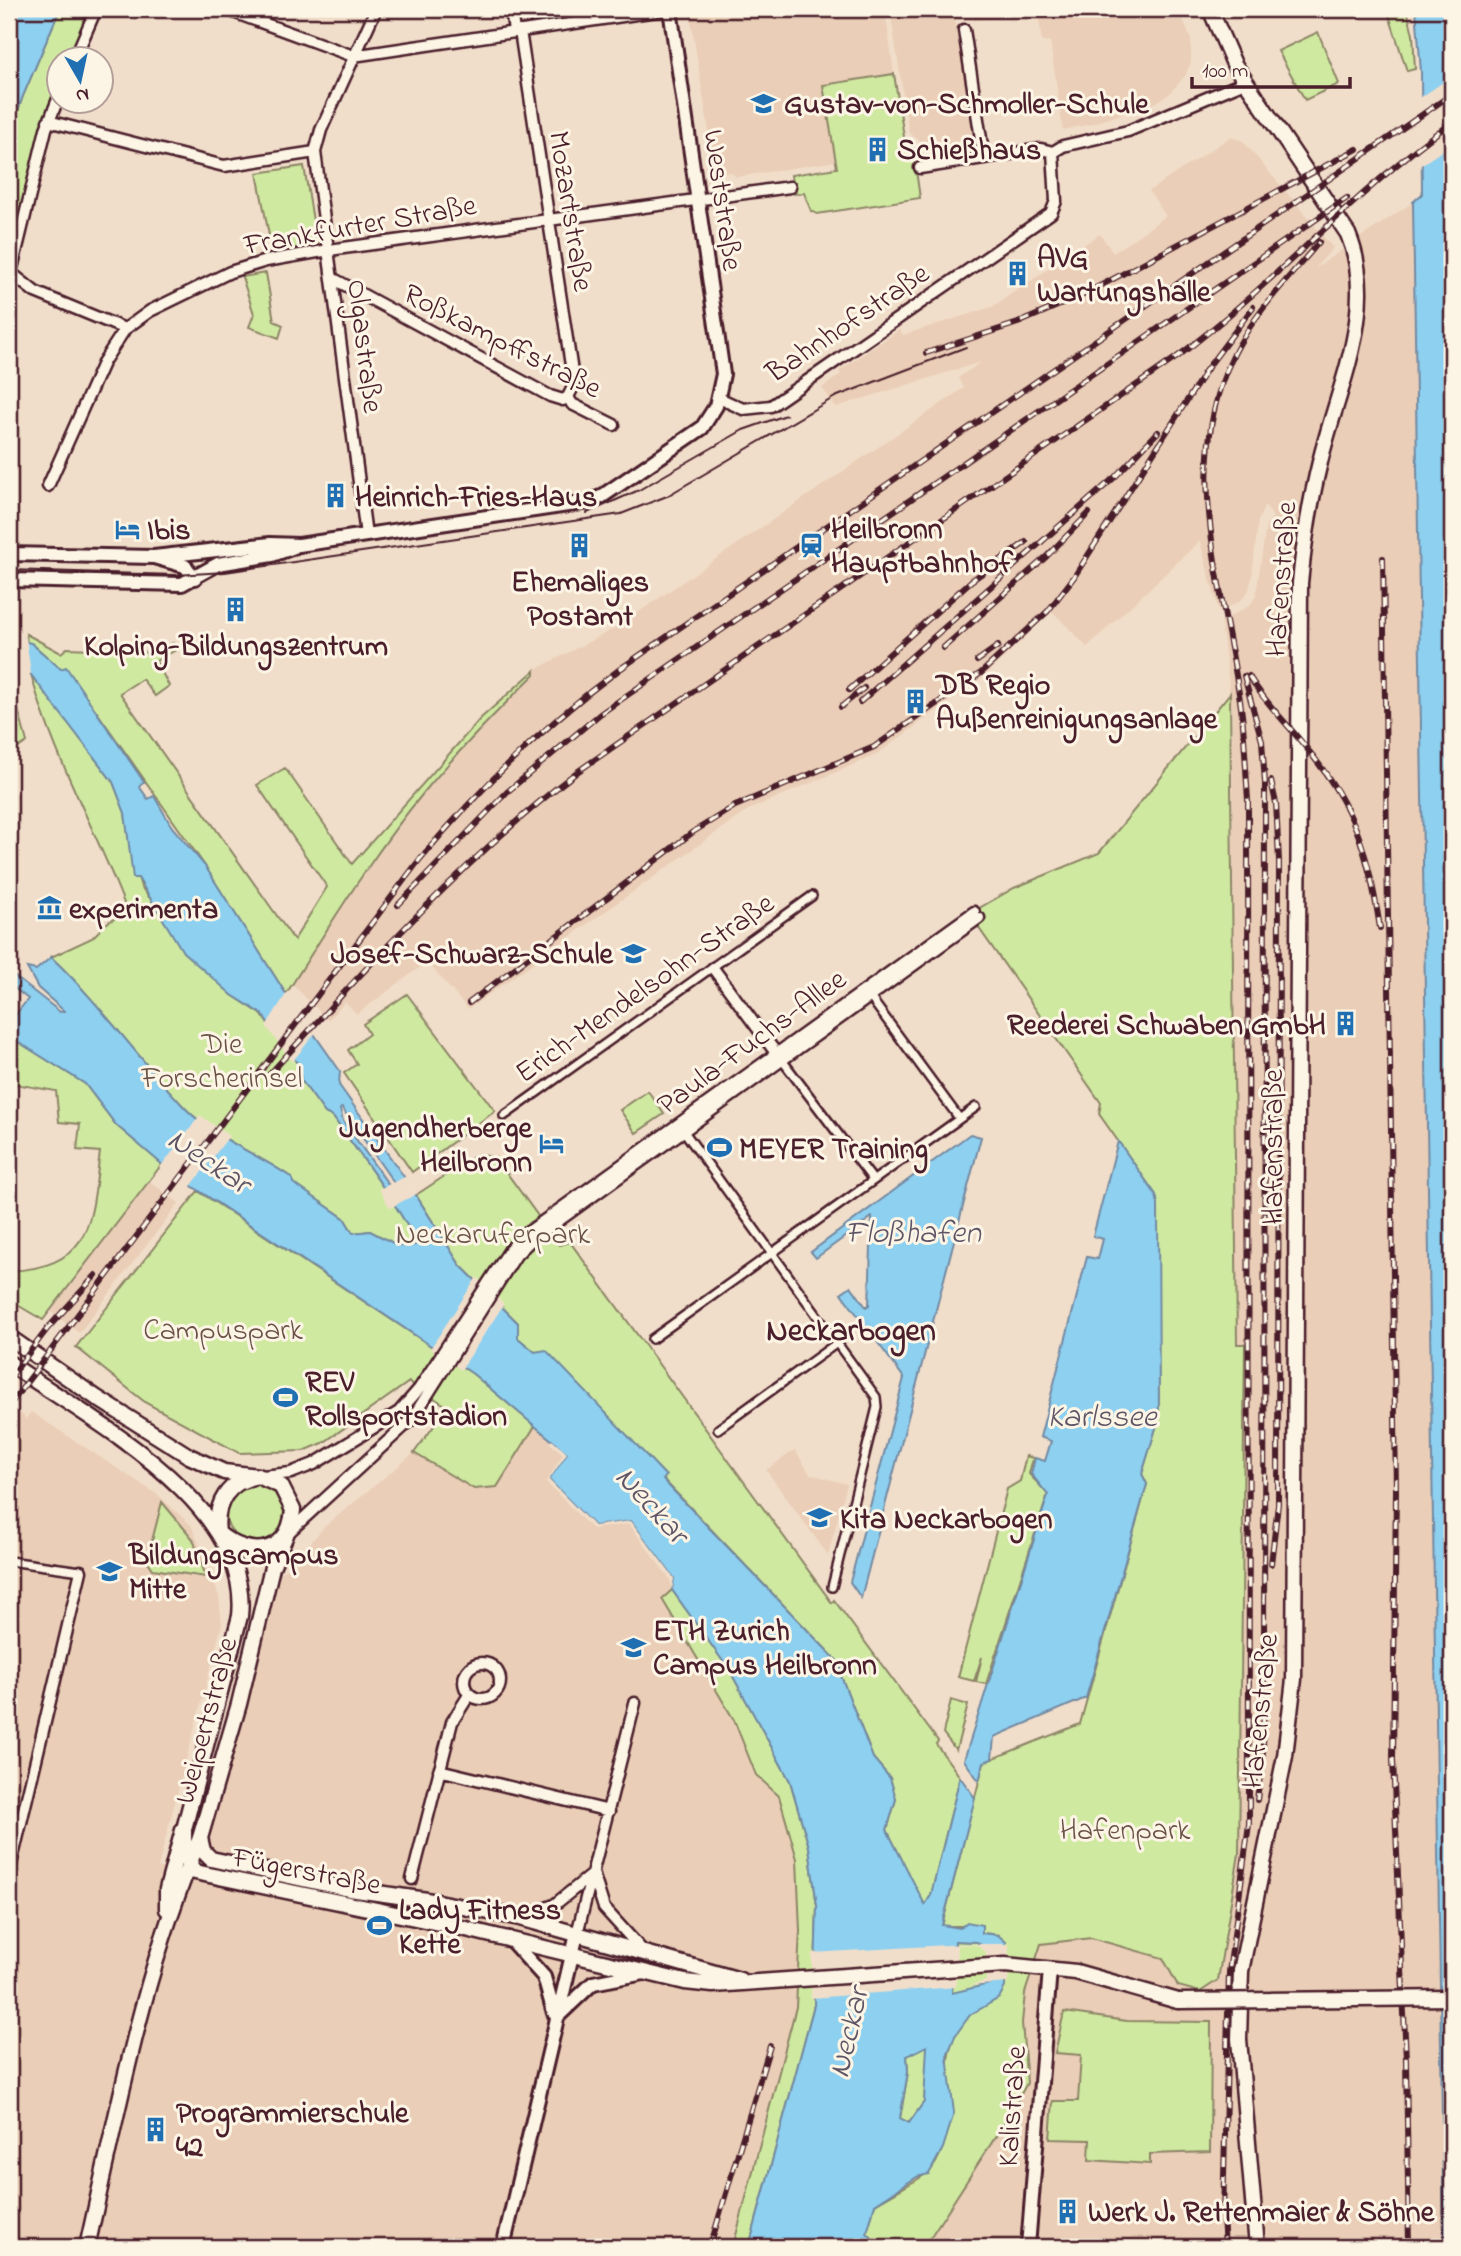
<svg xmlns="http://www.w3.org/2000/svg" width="1461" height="2256" viewBox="0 0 1461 2256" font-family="'Indie Flower',sans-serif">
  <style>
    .built { fill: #eaceb7 }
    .green { fill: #cfeaa0; stroke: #8c8466; stroke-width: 2 }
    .water { fill: #8ed0f0; stroke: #7389a1; stroke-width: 2; fill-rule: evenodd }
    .pier { fill: #f1deca }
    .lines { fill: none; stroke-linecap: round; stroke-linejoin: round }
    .pedestrian-casing { stroke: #4a1f2b; stroke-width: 12 }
    .minor-casing { stroke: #4a1f2b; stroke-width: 15 }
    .tertiary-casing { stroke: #4a1f2b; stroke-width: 18 }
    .secondary-casing { stroke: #4a1f2b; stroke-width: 19 }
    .primary-casing { stroke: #4a1f2b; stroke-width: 19 }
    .pedestrian { stroke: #fcf5e5; stroke-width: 7 }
    .minor { stroke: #fcf5e5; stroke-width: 10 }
    .tertiary { stroke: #fcf5e5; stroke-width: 12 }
    .secondary { stroke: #fcf5e5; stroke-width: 14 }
    .primary { stroke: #fcf5e5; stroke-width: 14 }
    .tram { stroke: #4a1f2b; stroke-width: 2 }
    .rail-casing { stroke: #4a1f2b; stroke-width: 6 }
    .rail { stroke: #fcf5e5; stroke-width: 3.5; stroke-dasharray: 10; stroke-linecap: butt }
    .primary-bridge-casing { stroke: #4a1f2b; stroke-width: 19; stroke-linecap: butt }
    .primary-bridge { stroke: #fcf5e5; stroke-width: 14 }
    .labels { text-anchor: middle; stroke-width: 6; stroke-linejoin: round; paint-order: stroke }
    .poi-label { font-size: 30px; font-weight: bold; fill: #4a1f2b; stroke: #fcf5e5; text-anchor: start }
    .street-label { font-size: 30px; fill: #4a1f2b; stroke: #fcf5e5 }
    .park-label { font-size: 30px; fill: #6b5248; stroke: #fcf5e5 }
    .water-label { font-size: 32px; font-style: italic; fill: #5e5466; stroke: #fcf5e5 }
    .neighbourhood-label { font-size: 32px; font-weight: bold; fill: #4a1f2b; stroke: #fcf5e5 }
  </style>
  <rect width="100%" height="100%" fill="#f1deca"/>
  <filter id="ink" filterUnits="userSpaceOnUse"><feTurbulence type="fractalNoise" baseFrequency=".0143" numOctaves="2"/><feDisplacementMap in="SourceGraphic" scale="14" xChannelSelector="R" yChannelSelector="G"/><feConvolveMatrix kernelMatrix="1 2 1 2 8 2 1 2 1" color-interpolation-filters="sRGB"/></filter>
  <g filter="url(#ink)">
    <path class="built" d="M689 9H885L894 74 823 85 836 161 736 177 731 172 716 174Z
      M890 9H953L958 40 962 41 977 141 931 149 909 133Z
      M973 9H1179L1191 40V62L1185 76 1169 94 1157 102 1091 124 1063 130 1050 41 1042 42 1038 11 974 20Z
      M1230 137 1243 141 1333 248 1314 269 1413 202 1444 2247H924L1009 2116 1027 2062 1022 2023 1025 1993 1041 1944 1091 1938 1163 1958 1178 1986 1200 1992 1218 1980 1239 1854 1245 1345H1237L1232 708 1221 622 1250 605 1256 595 1266 526 1273 517 1265 505 1258 521 1252 578 1248 592 1240 601 1219 612 1200 541 1087 647 1052 611 984 676 876 755 748 810 468 1009 427 962 357 1014 345 1002 328 1020 292 984 346 900 424 792 482 727 535 674V670L617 627 964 388 958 378 981 362 836 407 822 388 841 374 839 371 899 330 903 335 992 307 1100 234 1113 253 1166 216 1149 191Z
      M149 1181 179 1203 79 1333 50 1311Z
      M9 1406 24 1416 25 1420 31 1412 158 1495 191 1525 206 1561 219 1597 222 1624 158 1867 191 1878 272 1580 293 1564 323 1528 414 1453 474 1489 496 1487 535 1426 567 1453 631 1521 674 1578 672 1590 663 1599 734 1720 756 1775 779 1796 797 1859 800 1931 796 2007 733 2247H9Z
      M795 1450 810 1474 847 1484 828 1555 766 1470Z"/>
    <path class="green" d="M60 9H94L71 59 60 60 59 86 40 139 20 212 9 270 13 293 9 309V137L23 96Z
      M1387 9H1407L1413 35 1415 69 1407 71Z
      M1318 32 1339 84 1305 100 1278 51Z
      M894 74 904 137 912 143 920 198 817 214 811 211 804 193 794 194 791 175 837 168 823 85Z
      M304 166 317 245 272 251 257 173Z
      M266 273 274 321 283 325 279 338 249 327 254 314 242 277Z
      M26 634 61 653 67 648 143 651 147 655 173 643 179 648 156 661 169 686 155 696 142 679 120 693 294 940 327 887 257 785 285 768 352 864 480 719 535 670V674C497 711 459 750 425 791 373 854 330 925 286 994L205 866 66 668 61 669 31 643H27Z
      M31 674 113 782 125 813 134 878 138 877 141 887 209 972 232 995 261 1014 300 1067 301 1080 325 1113 333 1117C348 1139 415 1225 415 1246H399L370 1231 353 1233 344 1218 293 1183 292 1178C258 1154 217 1140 186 1109 139 1060 101 1004 51 957L92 938 107 923 127 911C97 831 53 757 31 674Z
      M9 676 27 742 9 754Z
      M1230 693 1237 1344H1245L1239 1854 1218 1980 1200 1992 1178 1986 1163 1958 1091 1938 1041 1944 1025 1993 1022 2023 1027 2083 1009 2116 924 2247H869L872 2238 867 2233 875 2204C883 2199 927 2175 930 2171 967 2127 924 2053 971 2014 979 2007 990 2003 999 1998L998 1935 982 1933V1926H942L984 1762 1080 1724 1147 1484 1142 1474 1159 1418 1156 1195 1099 1114 1101 1103 969 914 1014 888 1099 853Z
      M407 994 495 1111 412 1172 344 1073 357 1064 348 1050 369 1034 363 1024Z
      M9 1036 85 1084 116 1125 162 1164 43 1320 9 1300V1271C94 1267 91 1220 100 1152L77 1150 80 1124 59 1122 56 1091 9 1083Z
      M648 1091 664 1114 636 1133 620 1110Z
      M478 1154 496 1158 559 1245 570 1242 832 1603 834 1600 938 1741 936 1744 960 1777 931 1895 925 1906 887 1830 896 1799 890 1778 873 1758 841 1676V1665L663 1479 666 1476 546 1351 535 1352 518 1338V1323L460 1265 416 1195Z
      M198 1191 473 1374 535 1426 497 1487 474 1489 414 1453 448 1407 409 1382 323 1443 304 1451 239 1453 146 1403 76 1347Z
      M1026 1456 1033 1458 1029 1474 1048 1494 986 1684 976 1682 982 1657 974 1681 958 1677 1007 1489 1020 1481Z
      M226 1514a29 29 0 1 1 58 0a29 29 0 1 1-58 0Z
      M162 1502 193 1539 206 1577 153 1569 147 1560Z
      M672 1590 730 1671 790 1781 809 1847 817 1906 814 2005 749 2247H733L796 2007 800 1931 797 1859 779 1796 756 1775 734 1720 662 1599Z
      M951 1700 968 1705 956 1750 943 1733Z
      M955 1941 977 1942 990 1950 989 1984 952 1994Z
      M1064 2012 1127 2021 1211 2022 1210 2152 1150 2154V2164L1089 2160 1090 2140 1050 2139 1053 2101H1078L1081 2055 1055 2053Z
      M928 2045 924 2102 909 2123 900 2118 908 2072 907 2056Z"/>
    <path class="water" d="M9 9H60L23 96 9 137Z
      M1416 9H1452V2247H1444L1413 202 1422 194 1421 72Z
      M9 622 27 642 31 643 61 669 66 667 144 782 139 786 148 799 154 796 172 827 205 866 286 994 340 1071 339 1085 407 1181 460 1265 518 1323V1338L535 1352 546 1350 666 1476 663 1480 841 1665V1676L873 1758 890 1778 896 1799 887 1830 925 1905 931 1895 960 1777 975 1798 942 1925 960 1928 967 1922 982 1925V1933L998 1935 1006 1942 1005 1987 999 1998 970 2015 955 2036 947 2056 954 2113 943 2148 929 2174 917 2177 875 2204 867 2233 872 2238 869 2247H749L814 2005 817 1906 809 1847 790 1781 730 1671 672 1590 674 1578 631 1521 594 1526 549 1480 567 1453 473 1374 171 1172 116 1125 85 1084 9 1036V1023L28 999 9 984V972L60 1012 64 1011 38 988 27 968 36 970 51 957C101 1004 139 1060 186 1109 217 1140 258 1154 292 1178L293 1183 344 1218 353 1233 370 1231 399 1246 415 1245C415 1227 348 1138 333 1117L325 1113 301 1080 300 1067 262 1014 232 995 183 952 138 878H133L125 813 113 782 9 646ZM342 1108 396 1186 391 1188 343 1121 340 1109ZM955 1941 977 1942 989 1950V1984L952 1993ZM927 2046 924 2102 909 2123 900 2118 908 2072 907 2056Z
      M970 1134 981 1137 861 1598 850 1582 904 1378 841 1293 851 1286 866 1307 869 1305 872 1217 816 1258 811 1252Z
      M1118 1141 1156 1195 1158 1204 1159 1418 1142 1474 1147 1484 1086 1698 994 1737 992 1759 984 1762 979 1781 964 1760 1048 1495 1031 1474 1035 1458 1045 1461 1051 1441 1040 1437 1087 1257 1098 1259 1103 1239 1093 1236Z"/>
    <path class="pier" d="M1452 76V144L1418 167 1417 100Z
      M9 619 26 637 31 674H27L9 650Z
      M288 991 317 1031 292 1062 266 1026Z
      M200 1115 229 1136 189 1189 160 1167 179 1144 177 1137H184Z
      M407 1176 418 1193 390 1208 379 1189Z
      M477 1277 504 1304 461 1370 430 1349Z
      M552 1440 567 1453 549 1480 594 1526 631 1521 674 1578 672 1590 670 1579 629 1524 592 1529 546 1482 563 1454 550 1443Z
      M958 1944 956 1987 811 1998 812 1953 964 1944H1009L1008 1983 969 1986 986 1981V1952L976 1945Z"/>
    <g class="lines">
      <defs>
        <path id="pedestrian" d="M870 997 959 1118
          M782 1060 873 1180
          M504 1116 812 896
          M683 1130 876 1397 877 1407 832 1587
          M652 1339 976 1107
          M718 1429 837 1343
          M9 1561 81 1571"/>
        <path id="minor" d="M225 9 353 56 670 9
          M511 9 514 32
          M964 30 984 158
          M520 31 574 385 568 397
          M74 60 96 9
          M60 94 46 129 11 273 35 292 125 329
          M48 121 224 166 315 152
          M920 168 1041 149 1053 152 1063 146 1128 131 1245 82
          M332 278 550 396 563 400 568 397
          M568 397 572 404 614 425
          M719 398 743 409 771 406 1051 213 1056 201 1053 152
          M48 486 104 361 125 329 150 311 230 272 266 261 329 250 790 187
          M366 535 315 152 321 130 376 9
          M713 968 779 1057
          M262 1476 291 1473 314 1464 399 1412 419 1389 509 1251 524 1235 974 912
          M289 1532 412 1419 516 1255 529 1242 979 918
          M464 1681a18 18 0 1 1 36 0a18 18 0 1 1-36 0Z
          M439 1770 609 1811
          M9 1873 81 1571
          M593 1873 604 1908 642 1950
          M412 1879 452 1722 469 1695
          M520 1918 554 1905 590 1876
          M577 1934 635 1703"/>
        <path id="tertiary" d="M9 554 154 557 185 566 195 578
          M154 557 270 544 299 545 588 502 601 497 702 428 716 406 723 374 670 9
          M9 580 182 584 218 564 272 555 294 547
          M509 1938 544 1977 554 2013
          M557 2017 593 1983 644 1973
          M503 2247 577 1934
          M1028 2247 1050 1969"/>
        <path id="secondary" d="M1210 9 1234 64 1348 234C1379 308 1337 389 1320 462 1310 502 1304 542 1300 583L1294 1679 1285 1756 1241 1971 1239 2039 1257 2247
          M167 1909V1889L183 1830
          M87 2247C118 2110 144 1968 200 1838"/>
        <path id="primary" d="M9 1337 97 1398 189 1456 224 1472 258 1476
          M9 1363C88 1419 252 1502 240 1616L184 1829V1857L195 1872 458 1927 685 1982 713 1985 1005 1965 1076 1972 1178 2001
          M258 1476 281 1486 293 1510C289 1556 249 1559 218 1533 214 1503 228 1481 258 1476Z
          M286 1535 272 1567 239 1704 200 1838 203 1851 211 1859 349 1889 427 1900 520 1918 740 1980"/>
      </defs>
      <use href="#pedestrian" class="pedestrian-casing"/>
      <use href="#minor" class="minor-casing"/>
      <use href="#tertiary" class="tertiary-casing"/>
      <use href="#secondary" class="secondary-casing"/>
      <use href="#primary" class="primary-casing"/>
      <use href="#pedestrian" class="pedestrian"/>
      <use href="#minor" class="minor"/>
      <use href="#tertiary" class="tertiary"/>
      <use href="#secondary" class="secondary"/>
      <use href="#primary" class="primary"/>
      <path class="tram" d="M587 513 639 490 743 430 786 415
        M9 570 176 575 225 572 621 514 667 496 835 397 966 347"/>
      <defs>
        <path id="rail" d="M926 353 1018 323 1083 295 1357 149
          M1203 374 1253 307
          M1383 558 1396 1490 1393 1760 1406 2060 1409 2247
          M943 648 1046 557 1089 513
          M977 661 998 646
          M1244 676 1262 741 1265 783 1264 1681 1263 1751 1257 1800
          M1249 676C1263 700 1282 718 1299 739 1353 802 1368 848 1380 928
          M849 690 971 581 1026 542
          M860 702 1115 477 1158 432
          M841 707 864 688
          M1271 781 1276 803 1279 861 1278 1504 1271 1564
          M398 905 507 792 600 714 1347 198
          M469 1003 693 832 735 806 874 747 981 673 1048 611 1074 577 1209 366
          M268 1076C365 969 462 860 577 772L1177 357C1274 284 1354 192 1452 122
          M9 1379 48 1328 96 1275
          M9 1406 420 859C480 788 545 724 620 669L1452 94
          M710 2247 770 2046
          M1225 2247 1223 2217 1229 1972 1249 1824 1248 800C1246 772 1245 743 1242 715 1228 599 1177 469 1233 356 1254 313 1289 278 1319 242"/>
      </defs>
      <use href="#rail" class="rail-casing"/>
      <use href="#rail" class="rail"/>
      <defs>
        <path id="primary-bridge" d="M1178 2001 1452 1998"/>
      </defs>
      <use href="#primary-bridge" class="primary-bridge-casing"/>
      <use href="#primary-bridge" class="primary-bridge"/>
    </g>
  </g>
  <defs>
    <symbol id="school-bare" viewBox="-9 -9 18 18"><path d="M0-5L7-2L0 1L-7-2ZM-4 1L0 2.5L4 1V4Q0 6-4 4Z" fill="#1f6fb2" stroke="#fcf5e5" stroke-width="2.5" paint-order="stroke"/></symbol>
    <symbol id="building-bare" viewBox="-9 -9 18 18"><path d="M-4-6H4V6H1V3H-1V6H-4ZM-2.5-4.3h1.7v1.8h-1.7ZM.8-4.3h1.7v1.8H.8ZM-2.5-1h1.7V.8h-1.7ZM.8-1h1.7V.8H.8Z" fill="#1f6fb2" stroke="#fcf5e5" stroke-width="2.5" paint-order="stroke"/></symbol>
    <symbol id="hotel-bare" viewBox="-9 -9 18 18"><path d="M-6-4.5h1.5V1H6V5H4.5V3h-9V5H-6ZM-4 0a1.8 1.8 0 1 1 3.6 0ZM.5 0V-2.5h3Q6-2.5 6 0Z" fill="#1f6fb2" stroke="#fcf5e5" stroke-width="2.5" paint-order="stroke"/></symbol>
    <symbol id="station-bare" viewBox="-9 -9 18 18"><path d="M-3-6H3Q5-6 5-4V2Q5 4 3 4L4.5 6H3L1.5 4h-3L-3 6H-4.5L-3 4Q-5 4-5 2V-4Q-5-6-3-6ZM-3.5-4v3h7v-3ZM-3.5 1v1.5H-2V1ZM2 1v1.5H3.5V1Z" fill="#1f6fb2" stroke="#fcf5e5" stroke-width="2.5" paint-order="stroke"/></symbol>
    <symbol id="museum-bare" viewBox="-9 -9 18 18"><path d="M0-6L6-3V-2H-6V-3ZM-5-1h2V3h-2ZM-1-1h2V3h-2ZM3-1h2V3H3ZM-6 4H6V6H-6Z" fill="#1f6fb2" stroke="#fcf5e5" stroke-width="2.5" paint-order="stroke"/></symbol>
    <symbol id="stadium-bare" viewBox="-9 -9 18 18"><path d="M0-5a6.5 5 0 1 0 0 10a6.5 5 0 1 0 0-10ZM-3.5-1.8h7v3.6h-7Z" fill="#1f6fb2" stroke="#fcf5e5" stroke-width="2.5" paint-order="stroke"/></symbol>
    <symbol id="university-bare" viewBox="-9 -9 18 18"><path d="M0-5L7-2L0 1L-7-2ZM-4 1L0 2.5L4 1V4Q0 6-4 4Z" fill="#1f6fb2" stroke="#fcf5e5" stroke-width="2.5" paint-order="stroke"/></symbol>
  </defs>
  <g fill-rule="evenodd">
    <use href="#school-bare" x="746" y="86" width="35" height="35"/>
    <use href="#building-bare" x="860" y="132" width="35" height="35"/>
    <use href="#building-bare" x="1000" y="256" width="35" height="35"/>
    <use href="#building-bare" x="318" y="478" width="35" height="35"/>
    <use href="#hotel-bare" x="110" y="512" width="35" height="35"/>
    <use href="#station-bare" x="794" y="528" width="35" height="35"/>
    <use href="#building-bare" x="562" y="528" width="35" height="35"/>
    <use href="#building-bare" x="218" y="592" width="35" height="35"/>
    <use href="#building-bare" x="898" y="684" width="35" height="35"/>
    <use href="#museum-bare" x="32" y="890" width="35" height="35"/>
    <use href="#school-bare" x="616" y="936" width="35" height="35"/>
    <use href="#building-bare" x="1328" y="1006" width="35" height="35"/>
    <use href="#hotel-bare" x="534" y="1126" width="35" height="35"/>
    <use href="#stadium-bare" x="702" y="1130" width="35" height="35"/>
    <use href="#stadium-bare" x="268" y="1380" width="35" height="35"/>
    <use href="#school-bare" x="802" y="1500" width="35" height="35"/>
    <use href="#university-bare" x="92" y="1554" width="35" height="35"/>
    <use href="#university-bare" x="616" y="1630" width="35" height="35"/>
    <use href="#stadium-bare" x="362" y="1908" width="35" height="35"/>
    <use href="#building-bare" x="138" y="2112" width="35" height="35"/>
    <use href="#building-bare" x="1050" y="2194" width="35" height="35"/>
  </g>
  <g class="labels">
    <g class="poi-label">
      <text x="784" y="113">Gustav-von-Schmoller-Schule</text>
      <text x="897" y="159">Schießhaus</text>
      <text x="1037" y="267">AVG<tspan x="1037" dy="34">Wartungshalle</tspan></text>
      <text x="355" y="506">Heinrich-Fries-Haus</text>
      <text x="831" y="538">Heilbronn<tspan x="831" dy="34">Hauptbahnhof</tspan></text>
      <text x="147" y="539">Ibis</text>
      <text x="580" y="591" text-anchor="middle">Ehemaliges<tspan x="580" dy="34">Postamt</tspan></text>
      <text x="236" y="655" text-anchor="middle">Kolping-Bildungszentrum</text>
      <text x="936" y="694">DB Regio<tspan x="936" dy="34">Außenreinigungsanlage</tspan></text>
      <text x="69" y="918">experimenta</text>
      <text x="613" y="963" text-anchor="end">Josef-Schwarz-Schule</text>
      <text x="1326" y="1034" text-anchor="end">Reederei Schwaben GmbH</text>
      <text x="532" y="1137" text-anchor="end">Jugendherberge<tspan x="532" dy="34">Heilbronn</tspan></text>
      <text x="739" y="1158">MEYER Training</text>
      <text x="305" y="1391">REV<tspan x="305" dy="34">Rollsportstadion</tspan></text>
      <text x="840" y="1528">Kita Neckarbogen</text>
      <text x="129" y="1564">Bildungscampus<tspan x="129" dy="34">Mitte</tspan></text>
      <text x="653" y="1640">ETH Zurich<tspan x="653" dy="34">Campus Heilbronn</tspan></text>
      <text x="399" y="1919">Lady Fitness<tspan x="399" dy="34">Kette</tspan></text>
      <text x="176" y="2122">Programmierschule<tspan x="176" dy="34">42</tspan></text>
      <text x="1088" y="2221">Werk J. Rettenmaier &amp; Söhne</text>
    </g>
    <g class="street-label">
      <text transform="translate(724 200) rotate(82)" y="10">Weststraße</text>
      <text transform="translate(572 211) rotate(81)" y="10">Mozartstraße</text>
      <text transform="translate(360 224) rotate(-10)" y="10">Frankfurter Straße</text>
      <text transform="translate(847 322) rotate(-34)" y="10">Bahnhofstraße</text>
      <text transform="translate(503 340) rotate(27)" y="10">Roßkampffstraße</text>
      <text transform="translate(366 346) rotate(83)" y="10">Olgastraße</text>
      <text transform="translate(1280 579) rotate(-86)" y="10">Hafenstraße</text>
      <text transform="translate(644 987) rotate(-35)" y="10">Erich-Mendelsohn-Straße</text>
      <text transform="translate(751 1041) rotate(-36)" y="10">Paula-Fuchs-Allee</text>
      <text transform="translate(1272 1147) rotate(-90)" y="10">Hafenstraße</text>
      <text transform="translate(1259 1711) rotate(-84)" y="10">Hafenstraße</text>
      <text transform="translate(205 1720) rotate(-75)" y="10">Weipertstraße</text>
      <text transform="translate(307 1870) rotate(11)" y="10">Fügerstraße</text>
      <text transform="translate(1011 2106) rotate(-86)" y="10">Kalistraße</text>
    </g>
    <g class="park-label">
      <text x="222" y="1053">Die<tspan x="222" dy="34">Forscherinsel</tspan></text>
      <text x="493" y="1243">Neckaruferpark</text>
      <text x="223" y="1339">Campuspark</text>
      <text x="1125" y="1839">Hafenpark</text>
    </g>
    <g class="water-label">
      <text transform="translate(210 1160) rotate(34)" y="11">Neckar</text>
      <text x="913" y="1242">Floßhafen</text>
      <text x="1102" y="1426">Karlssee</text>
      <text transform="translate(653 1504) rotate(48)" y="11">Neckar</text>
      <text transform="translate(847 2032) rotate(-77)" y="11">Neckar</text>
    </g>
    <g class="neighbourhood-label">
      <text x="851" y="1340">Neckarbogen</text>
    </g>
  </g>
  <rect width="1461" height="2256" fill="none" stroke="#fcf5e5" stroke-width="35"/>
  <rect x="18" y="18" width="1426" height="2221" fill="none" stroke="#4a1f2b" stroke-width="2.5" filter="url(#ink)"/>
  <g transform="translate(80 80) rotate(171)"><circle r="33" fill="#fcf5e5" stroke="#b59f9b" stroke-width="2"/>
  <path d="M0-5L12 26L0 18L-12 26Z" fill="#1f6fb2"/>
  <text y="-10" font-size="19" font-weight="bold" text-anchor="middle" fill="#4a1f2b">N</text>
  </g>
  <path d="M1192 77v10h158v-10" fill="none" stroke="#4a1f2b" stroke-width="3.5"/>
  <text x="1202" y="77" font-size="21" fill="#4a1f2b" stroke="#fcf5e5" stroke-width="5" paint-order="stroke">100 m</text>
</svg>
